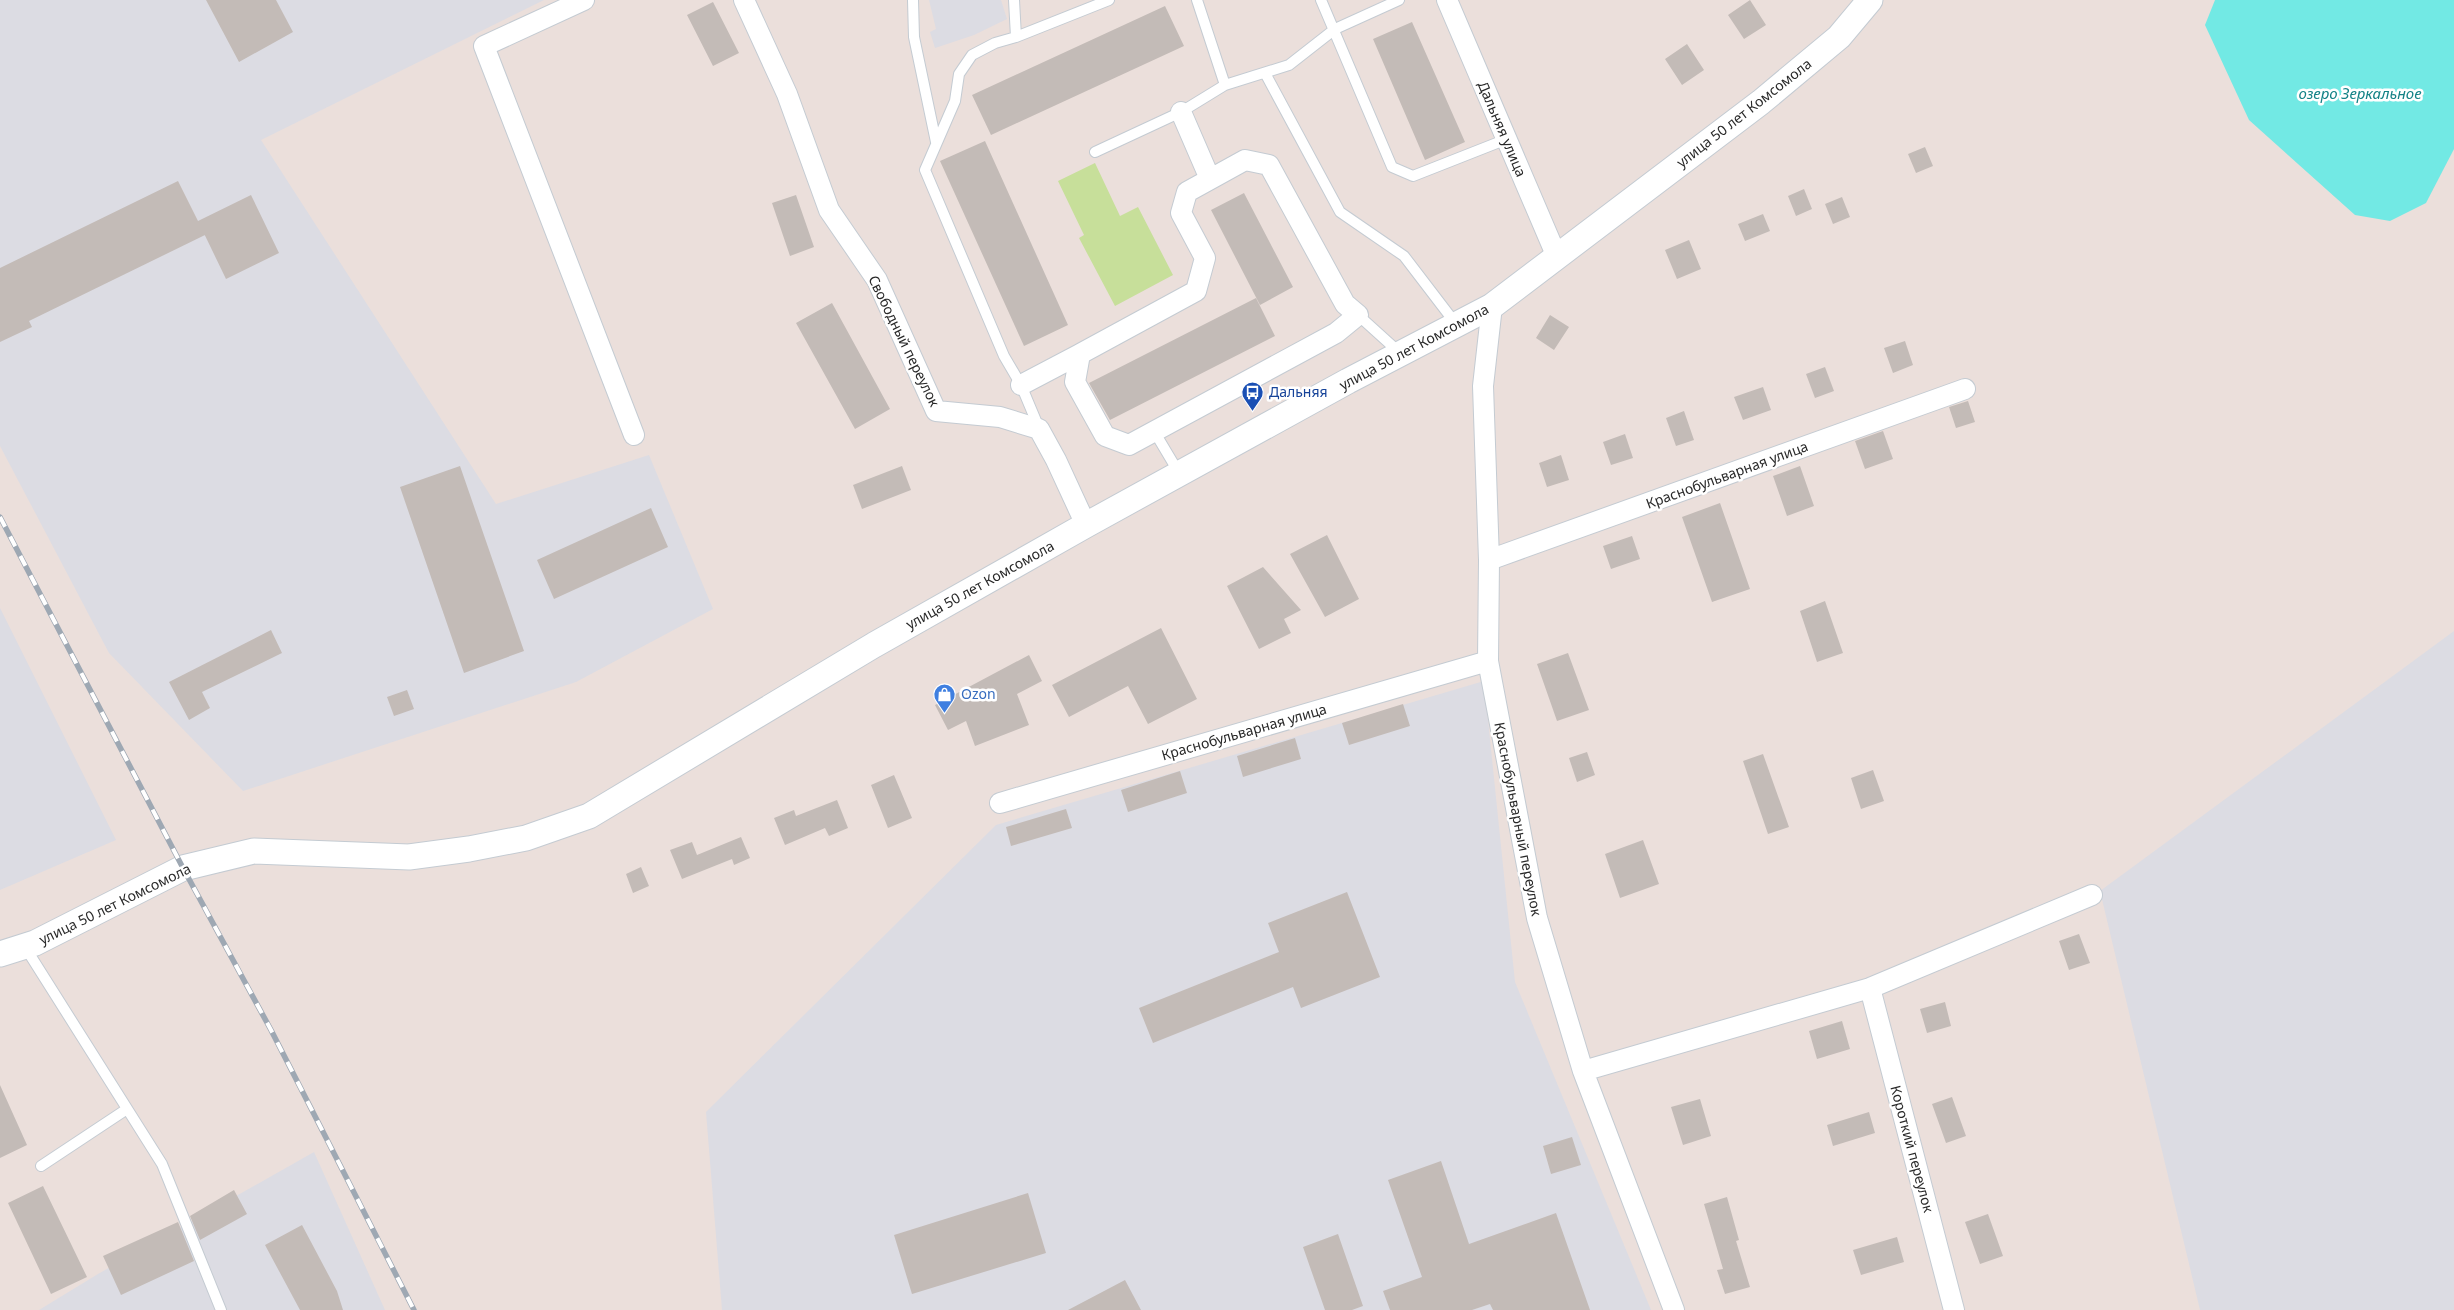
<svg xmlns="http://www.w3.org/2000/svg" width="2454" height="1310" viewBox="0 0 2454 1310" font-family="'Noto Sans',sans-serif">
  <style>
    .industrial { fill: #dcdce3 }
    .green { fill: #c7df9a }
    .water { fill: #72e9e4 }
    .building { fill: #c3bbb7 }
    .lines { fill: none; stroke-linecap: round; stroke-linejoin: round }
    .service-casing { stroke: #c4cbd2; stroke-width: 12 }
    .minor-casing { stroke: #c4cbd2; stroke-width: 22 }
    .tertiary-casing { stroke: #c4cbd2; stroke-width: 27 }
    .service { stroke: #fff; stroke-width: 10 }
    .minor { stroke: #fff; stroke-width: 20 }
    .tertiary { stroke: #fff; stroke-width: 25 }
    .rail-casing { stroke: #9ea8b3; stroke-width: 5.5 }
    .rail { stroke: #fff; stroke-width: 4; stroke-dasharray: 11; stroke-linecap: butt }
    .labels { text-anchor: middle; stroke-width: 5; stroke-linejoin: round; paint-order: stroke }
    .street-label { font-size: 14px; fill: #292929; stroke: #fff }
    .transit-label { font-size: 14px; fill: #164399; stroke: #fff; text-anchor: start }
    .shop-label { font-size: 14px; fill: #366cbe; stroke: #fff; text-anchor: start }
    .water-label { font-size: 15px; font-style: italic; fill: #138286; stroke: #fff }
  </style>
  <rect width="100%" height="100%" fill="#ebdfdb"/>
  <path class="industrial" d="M0 0H544L261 140 496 504 649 455 713 609 576 682 243 791 109 653 0 446Z
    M929 0H1001L1007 19 974 35 935 48 930 32 936 29Z
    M0 608 116 840 0 890Z
    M2454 631V1310H2200L2100 891Z
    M1484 681 1515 982 1651 1310H722L706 1112 996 825Z
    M314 1152 385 1310H39L98 1274Z"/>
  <path class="green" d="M1095 163 1120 216 1138 207 1173 275 1115 306 1079 238 1084 235 1058 181Z"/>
  <path class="water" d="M2215 0H2454V149L2426 203 2390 221 2355 215 2249 120 2205 25Z"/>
  <path class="building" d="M206 0H276L293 32 239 62Z
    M1750 0 1766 25 1744 39 1728 15Z
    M713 2 739 53 713 66 687 15Z
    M1165 6 1184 46 991 135 972 95Z
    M1412 22 1465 142 1425 160 1373 39Z
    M1687 44 1704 70 1682 85 1665 59Z
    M985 141 1068 325 1024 346 940 161Z
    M1925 147 1933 166 1916 173 1908 154Z
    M178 181 205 235 29 321 32 327 0 342V268Z
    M1804 189 1812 209 1796 216 1788 196Z
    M1244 193 1293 287 1260 305 1211 210Z
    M251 195 279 253 226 279 198 221Z
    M796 195 814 247 790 256 772 203Z
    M1842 197 1850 217 1833 224 1825 204Z
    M1763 214 1770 231 1745 241 1738 224Z
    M1689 240 1701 269 1677 279 1665 250Z
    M1256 298 1275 336 1110 420 1089 383Z
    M832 303 890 409 855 429 796 323Z
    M1550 315 1569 327 1554 350 1536 338Z
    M1905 341 1913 365 1893 373 1884 348Z
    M1825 367 1834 391 1815 398 1806 374Z
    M1763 387 1771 410 1743 420 1734 397Z
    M1968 401 1975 422 1956 428 1949 407Z
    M1684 411 1694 440 1676 446 1666 418Z
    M1883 431 1893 459 1865 469 1855 441Z
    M1625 434 1633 458 1611 465 1603 442Z
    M1561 455 1569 480 1547 487 1539 463Z
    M460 466 524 651 464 673 400 487Z
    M902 466 911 490 862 509 853 485Z
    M1800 466 1814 506 1787 516 1773 476Z
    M1720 503 1750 589 1712 602 1682 517Z
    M651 508 668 547 554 599 537 560Z
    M1327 535 1359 599 1325 617 1290 554Z
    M1632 536 1640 559 1611 569 1603 546Z
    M1263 567 1301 610 1284 619 1291 633 1259 649 1227 586Z
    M1825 601 1843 653 1817 662 1800 611Z
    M1161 628 1197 699 1148 724 1128 686 1069 717 1052 685Z
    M271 630 282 653 202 692 210 708 189 720 169 682Z
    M1568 653 1589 710 1557 721 1537 664Z
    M1029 655 1042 681 1017 694 1029 725 975 746 966 721 948 730 935 705Z
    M407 690 414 709 394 716 387 697Z
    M1403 704 1410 726 1349 745 1342 723Z
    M1295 738 1301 759 1243 777 1237 756Z
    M1587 752 1595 775 1577 782 1569 758Z
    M1763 754 1789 827 1768 834 1743 761Z
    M1873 770 1884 801 1861 809 1851 778Z
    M1180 771 1187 793 1128 812 1121 790Z
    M894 775 912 818 888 828 871 785Z
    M837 800 848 828 829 836 825 828 785 845 774 818 794 810 796 816Z
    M1066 809 1072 828 1011 846 1006 827Z
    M741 837 750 858 734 865 732 859 682 879 670 850 692 842 697 855Z
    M1643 840 1659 884 1620 898 1605 854Z
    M641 867 649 886 633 893 626 874Z
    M1347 892 1380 977 1301 1008 1293 987 1153 1043 1139 1008 1279 952 1268 923Z
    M2079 934 2090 963 2069 970 2059 941Z
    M1945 1002 1951 1026 1927 1033 1920 1009Z
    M1842 1021 1850 1049 1817 1059 1809 1031Z
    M0 1085 27 1145 0 1158Z
    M1952 1097 1966 1136 1946 1143 1932 1104Z
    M1700 1099 1711 1136 1683 1145 1671 1107Z
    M1869 1112 1875 1133 1833 1146 1827 1125Z
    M1572 1137 1581 1165 1551 1174 1543 1146Z
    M1441 1161 1469 1244 1556 1213 1590 1310H1493L1490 1304 1472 1310H1390L1383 1291 1422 1277 1388 1180Z
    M43 1186 87 1277 51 1294 8 1203Z
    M234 1190 247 1214 200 1240 190 1216Z
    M1028 1193 1046 1253 912 1294 894 1235Z
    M1727 1197 1739 1240 1736 1241 1750 1287 1725 1294 1717 1270 1723 1269 1704 1204Z
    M1988 1214 2003 1256 1980 1264 1965 1222Z
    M178 1222 194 1261 121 1295 103 1256Z
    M302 1225 337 1291 343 1310H300L265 1245Z
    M1338 1234 1363 1306 1352 1310H1325L1303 1247Z
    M1897 1237 1904 1262 1861 1275 1853 1250Z
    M1125 1280 1141 1310H1068Z"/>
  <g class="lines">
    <defs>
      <path id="service" d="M913 0 914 37 936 142
        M1014 0 1016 37 995 43 972 55 959 74 955 101 925 170 1004 356 1021 385 1039 428
        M1197 0 1225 85
        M1321 0 1392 167 1413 176 1507 139
        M1016 37 1109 0
        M1265 73 1340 212 1404 256 1456 324
        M1095 152 1181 112 1225 85 1289 65 1335 29 1399 0
        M1358 315 1400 353
        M1154 431 1179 473
        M25 947 162 1164 221 1310
        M41 1166 127 1109"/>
      <path id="minor" d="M584 0 484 46 634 435
        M744 0 787 94 829 210 877 280 936 411 1000 417 1039 429 1056 460 1086 525
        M1447 0 1557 257
        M1181 112 1210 179
        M1245 160 1269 165 1345 304 1358 315 1336 333 1129 445 1105 436 1075 382 1080 354 1196 291 1205 258 1181 213 1187 192Z
        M1492 306 1483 386 1489 560 1488 661 1537 918 1583 1071 1674 1310
        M1021 385 1080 354
        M1489 560 1965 389
        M1000 803 1488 661
        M1870 988 1954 1310
        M1583 1071 1870 988 2092 895"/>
      <path id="tertiary" d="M0 954 35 943 183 868 254 851 409 857 469 849 526 838 589 816 874 645 1086 525 1348 381 1492 306 1761 102 1839 37 1870 0"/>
    </defs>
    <use href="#service" class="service-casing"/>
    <use href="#minor" class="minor-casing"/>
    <use href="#tertiary" class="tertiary-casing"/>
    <use href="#service" class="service"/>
    <use href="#minor" class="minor"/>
    <use href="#tertiary" class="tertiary"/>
    <defs>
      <path id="rail" d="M0 517 183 868 271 1030 414 1310"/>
    </defs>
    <use href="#rail" class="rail-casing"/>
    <use href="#rail" class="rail"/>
  </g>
  <defs>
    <symbol id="bus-pin" viewBox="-11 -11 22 30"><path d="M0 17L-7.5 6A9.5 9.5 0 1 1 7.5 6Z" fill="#1a4fb4" stroke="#fff"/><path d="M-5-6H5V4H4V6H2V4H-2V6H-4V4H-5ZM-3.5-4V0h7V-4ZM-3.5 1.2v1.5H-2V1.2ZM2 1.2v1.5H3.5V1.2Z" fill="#fff"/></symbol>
    <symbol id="shop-pin" viewBox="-11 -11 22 30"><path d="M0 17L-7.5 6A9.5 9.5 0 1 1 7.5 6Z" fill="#3f7fe0" stroke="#fff"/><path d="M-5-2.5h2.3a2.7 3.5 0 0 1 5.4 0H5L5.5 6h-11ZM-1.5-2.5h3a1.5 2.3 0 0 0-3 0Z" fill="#fff"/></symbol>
  </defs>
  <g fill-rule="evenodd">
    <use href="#bus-pin" x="1240" y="380" width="25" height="34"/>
    <use href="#shop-pin" x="932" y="682" width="25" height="34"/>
  </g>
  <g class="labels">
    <g class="street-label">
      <text transform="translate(1744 113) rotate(-38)" y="5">улица 50 лет Комсомола</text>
      <text transform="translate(1502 129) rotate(67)" y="5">Дальняя улица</text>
      <text transform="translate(904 341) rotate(64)" y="5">Свободный переулок</text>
      <text transform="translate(1414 347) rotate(-28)" y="5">улица 50 лет Комсомола</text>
      <text transform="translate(1727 475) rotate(-20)" y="5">Краснобульварная улица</text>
      <text transform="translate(980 585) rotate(-29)" y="5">улица 50 лет Комсомола</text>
      <text transform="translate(1244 732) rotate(-16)" y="5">Краснобульварная улица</text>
      <text transform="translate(1518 819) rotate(79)" y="5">Краснобульварный переулок</text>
      <text transform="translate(115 904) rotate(-26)" y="5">улица 50 лет Комсомола</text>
      <text transform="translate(1912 1149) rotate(75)" y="5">Короткий переулок</text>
    </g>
    <g class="transit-label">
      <text x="1269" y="397">Дальняя</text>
    </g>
    <g class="shop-label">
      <text x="961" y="699">Ozon</text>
    </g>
    <g class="water-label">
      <text x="2360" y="99">озеро Зеркальное</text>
    </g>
  </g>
</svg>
